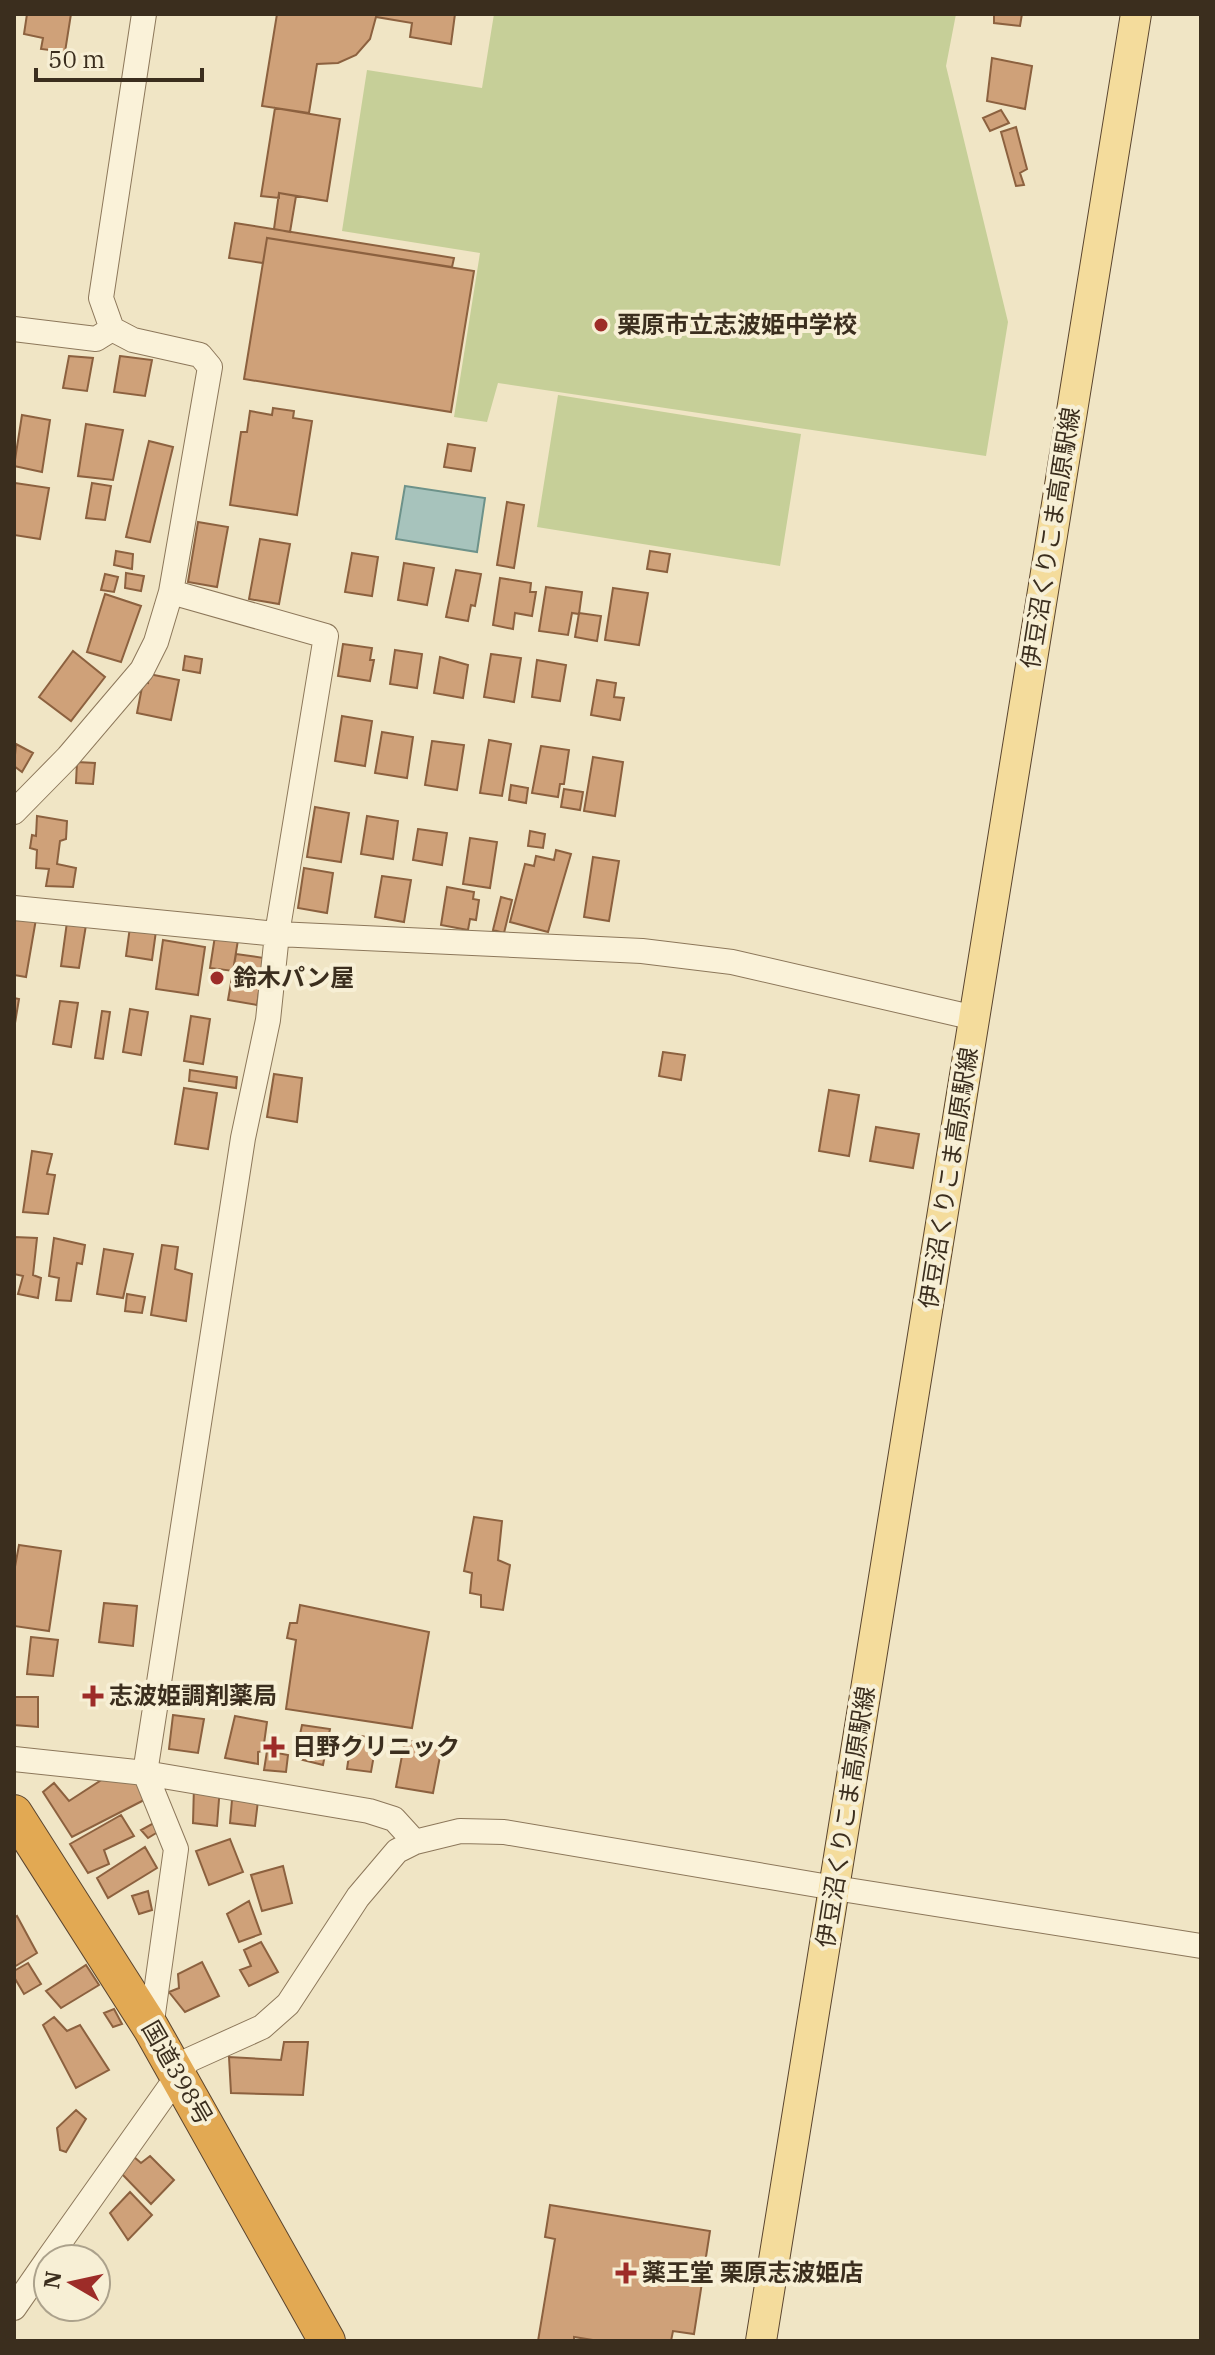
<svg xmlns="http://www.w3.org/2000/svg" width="1215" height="2355" viewBox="0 0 1215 2355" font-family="'IBM Plex Serif','Noto Sans JP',serif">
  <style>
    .green { fill: #c6cf98 }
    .water { fill: #a7c3bc; stroke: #6d928a; stroke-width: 2 }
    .building { fill: #cfa179; stroke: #8c613f; stroke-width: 2 }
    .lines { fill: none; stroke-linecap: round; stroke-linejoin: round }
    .minor-casing { stroke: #8c775a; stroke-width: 26 }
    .major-casing { stroke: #5a442e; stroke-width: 32 }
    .highway-casing { stroke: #5a442e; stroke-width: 38 }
    .minor { stroke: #faf2d9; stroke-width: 24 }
    .major { stroke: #f4dc9c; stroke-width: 30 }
    .highway { stroke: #e2a953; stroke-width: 36 }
    .poi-dot { fill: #9d2c28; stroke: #f7efd5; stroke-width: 3 }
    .labels { text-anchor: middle; stroke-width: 8; stroke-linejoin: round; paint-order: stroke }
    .poi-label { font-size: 24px; font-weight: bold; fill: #3b2e1e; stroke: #f7efd5; text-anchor: start }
    .street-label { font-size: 24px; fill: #3b2e1e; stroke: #f7efd5 }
  </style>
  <rect width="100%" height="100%" fill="#f0e5c5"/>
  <path class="green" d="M494 14H956L946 66 1008 322 986 456 498 383 487 422 454 417 480 253 342 231 367 70 482 88Z
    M558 395 801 434 780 566 537 527Z"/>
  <path class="water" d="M405 486 485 498 477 552 396 539Z"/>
  <path class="building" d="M27 14H71L65 52 41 49 43 38 24 34Z
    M277 14H455L451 44 410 37 412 23 376 17 370 39 356 55 338 63 317 64 309 113 262 106Z
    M994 14H1022L1020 26 994 23Z
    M992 58 1032 66 1025 109 987 101Z
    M275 108 340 119 327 201 279 193V198L261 196Z
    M1001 110 1009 123 990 131 983 118Z
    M1016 127 1027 169 1020 173 1024 185 1016 186 1001 132Z
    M279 193 296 196 290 232 274 229Z
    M235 223 454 258 452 267 267 238 263 263 229 258Z
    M267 238 474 271 451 412 244 379Z
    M69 356 93 358 87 391 63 388Z
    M120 356 152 360 145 396 114 392Z
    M273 408 294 411 293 418 312 421 297 515 230 505 241 432H247L250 411 272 415Z
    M22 415 50 420 42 472 14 466Z
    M86 424 123 430 113 480 78 476Z
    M149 441 173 447 150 542 126 537Z
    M448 444 475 448 471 471 444 467Z
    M15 483 49 488 40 539 14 535Z
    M92 483 111 486 105 520 86 518Z
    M507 502 524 505 514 568 497 565Z
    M198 522 228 527 217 587 188 582Z
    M260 539 290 544 279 604 249 599Z
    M116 551 133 554 132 569 114 565Z
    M650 551 670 554 667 572 647 569Z
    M352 553 378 557 372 596 345 592Z
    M404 563 434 568 427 605 398 600Z
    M456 570 481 574 475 606 471 605 468 621 446 617Z
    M126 573 144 576 141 591 125 588Z
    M105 574 118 577 114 592 101 590Z
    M500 578 531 583 530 592H536L532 616 515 613 513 629 493 625Z
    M546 587 582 592 579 614 572 613 568 635 539 631Z
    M613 588 648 593 639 645 605 640Z
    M105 594 141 606 121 662 87 652Z
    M579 613 601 616 597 641 575 637Z
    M343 644 372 648 370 660H374L370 681 338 676Z
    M395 650 422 654 417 688 390 684Z
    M73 651 105 677 71 721 39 697Z
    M491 654 521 658 514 702 484 697Z
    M185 656 202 659 200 673 183 670Z
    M440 657 468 665 463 698 434 693Z
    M537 660 566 665 560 701 532 697Z
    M149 674 179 680 171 720 137 713 143 682 148 683Z
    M597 680 616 683 614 697 624 698 620 720 591 715Z
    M342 716 372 721 365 766 335 761Z
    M382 732 413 737 407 778 375 773Z
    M489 740 511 744 502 796 480 793Z
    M432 741 464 745 457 790 425 785Z
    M16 744 33 753 22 772 14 766Z
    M541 746 569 750 564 784H560L558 797 532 793Z
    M593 757 623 762 615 816 584 811Z
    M77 762 95 763 93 784 76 783Z
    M511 785 528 788 526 803 509 800Z
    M564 789 583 792 580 810 561 807Z
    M315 807 349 813 341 862 307 857Z
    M37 816 67 821 66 839 60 841 57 864 76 868 73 887 46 886 49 869 36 868 37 850 30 848 32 835 36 836Z
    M367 816 398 821 393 859 361 854Z
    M418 829 447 833 442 865 413 860Z
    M530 831 545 834 543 848 528 846Z
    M470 838 497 842 490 888 463 884Z
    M556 850 571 854 548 932 510 922 525 864 534 866 536 856 554 860Z
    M593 857 619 861 609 921 584 917Z
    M304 868 333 873 327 913 298 908Z
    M382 876 411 880 404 922 375 917Z
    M447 887 474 892 473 899 479 900 476 920 470 919 468 930 441 925Z
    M501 897 512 900 504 933 493 930Z
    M14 916 36 919 26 977 14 975Z
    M67 922 86 925 79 968 61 966Z
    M130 927 156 931 152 960 126 956Z
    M215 936 238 940 233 971 210 968Z
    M163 940 205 947 198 995 156 989Z
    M236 954 264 958 257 1005 228 1000Z
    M14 998 19 999 14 1029Z
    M60 1001 78 1003 71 1047 53 1044Z
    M130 1009 148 1012 141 1055 123 1052Z
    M102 1011 110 1012 103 1059 95 1058Z
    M191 1016 210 1019 203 1064 184 1061Z
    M663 1052 685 1055 681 1080 659 1076Z
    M190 1070 237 1077 236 1088 189 1081Z
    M274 1074 302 1078 297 1122 267 1117Z
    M184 1088 217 1093 208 1149 175 1144Z
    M829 1090 859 1095 849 1156 819 1151Z
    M876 1127 919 1134 913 1168 870 1161Z
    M32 1151 52 1154 47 1174 55 1175 48 1214 23 1212Z
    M14 1237 37 1238 33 1275 41 1278 38 1298 18 1294 23 1276 14 1274Z
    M54 1238 85 1245 82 1264 77 1263 71 1301 56 1300 59 1278 49 1276Z
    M162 1245 178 1247 175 1269 192 1274 186 1321 151 1315Z
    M104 1249 133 1254 123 1298 97 1294Z
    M127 1294 145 1297 142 1313 125 1311Z
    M474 1517 502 1521 498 1560 510 1565 503 1610 481 1607V1595L470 1593 472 1573 464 1571Z
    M19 1545 61 1551 49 1631 14 1626V1572Z
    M104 1603 137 1606 133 1646 99 1642Z
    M300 1605 429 1632 412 1728 286 1709 296 1640 287 1638 290 1623H297Z
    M31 1637 58 1640 53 1676 27 1674Z
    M228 1684 251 1687 248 1707 199 1698 203 1687 226 1691Z
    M14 1697H38V1727L14 1725Z
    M173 1715 204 1719 198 1753 169 1749Z
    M235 1716 267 1722 263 1751 258 1752V1764L225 1758Z
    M302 1725 330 1729 323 1765 295 1758Z
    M352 1735 377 1738 371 1772 347 1769Z
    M405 1740 442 1746 433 1793 396 1787Z
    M267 1751 288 1755 286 1772 264 1770Z
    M126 1764 148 1798 72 1837 43 1792 54 1783 69 1801Z
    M194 1785 220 1786 217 1826 193 1823Z
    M233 1788 259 1792 255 1826 230 1823Z
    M121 1815 134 1836 104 1850 109 1864 88 1873 70 1844Z
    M161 1819 166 1827 148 1838 141 1830Z
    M230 1839 243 1872 209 1885 196 1851Z
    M145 1847 157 1868 108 1898 97 1878Z
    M283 1866 292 1903 262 1911 251 1875Z
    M148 1891 152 1910 139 1914 132 1896Z
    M249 1901 261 1934 239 1942 227 1914Z
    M17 1916 37 1953 14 1967V1918Z
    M261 1942 278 1972 249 1986 240 1970 251 1966 244 1950Z
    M202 1962 219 1996 185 2012 169 1992 179 1988 178 1974Z
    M28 1963 41 1984 24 1994 14 1977V1971Z
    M86 1965 99 1985 61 2008 46 1991Z
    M114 2009 122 2024 113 2027 104 2013Z
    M54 2017 67 2031 80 2025 109 2070 76 2088 43 2025Z
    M284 2042H308L303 2095 231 2093 229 2057 281 2060Z
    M76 2110 86 2119 66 2152 60 2150 57 2128Z
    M150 2156 174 2180 151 2204 120 2172 134 2157 141 2163Z
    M130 2192 152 2215 128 2240 110 2213Z
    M550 2205 710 2231 694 2334 673 2331 671 2341H599L574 2337V2341H538L555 2239 545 2237Z"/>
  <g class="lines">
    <defs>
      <path id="minor" d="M14 329 96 339 112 329
        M14 812 68 757 142 670 156 642 171 592 210 367 200 355 133 340 112 329 101 298 144 14
        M14 908 277 934 642 951 732 962 975 1018
        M14 1759 145 1773 369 1811 394 1819 415 1842
        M151 2028 176 1849 145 1773 243 1138 268 1020 277 934 326 636 171 592
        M48 2259 189 2060 262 2027 288 2004 358 1897 397 1851 415 1842 460 1831 504 1832 835 1888 1201 1946
        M14 2308 48 2259"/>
      <path id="major" d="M761 2341 1136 14"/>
      <path id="highway" d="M14 1813 151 2028 327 2341"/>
    </defs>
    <use href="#minor" class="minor-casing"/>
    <use href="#major" class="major-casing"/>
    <use href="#highway" class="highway-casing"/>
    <use href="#minor" class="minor"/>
    <use href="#major" class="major"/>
    <use href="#highway" class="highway"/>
  </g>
  <g class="poi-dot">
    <circle cx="601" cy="325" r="8"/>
    <circle cx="217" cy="978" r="8"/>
    <path d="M89 1684h8v8h8v8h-8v8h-8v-8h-8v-8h8z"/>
    <path d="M270 1735h8v8h8v8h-8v8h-8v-8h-8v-8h8z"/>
    <path d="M622 2261h8v8h8v8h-8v8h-8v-8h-8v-8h8z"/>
  </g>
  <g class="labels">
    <g class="poi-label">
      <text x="617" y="333">栗原市立志波姫中学校</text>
      <text x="233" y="986">鈴木パン屋</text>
      <text x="109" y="1704">志波姫調剤薬局</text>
      <text x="292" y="1755">日野クリニック</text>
      <text x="642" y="2281">薬王堂 栗原志波姫店</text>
    </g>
    <g class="street-label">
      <text transform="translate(1051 538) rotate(-81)" y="8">伊豆沼くりこま高原駅線</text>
      <text transform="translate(949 1178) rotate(-81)" y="8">伊豆沼くりこま高原駅線</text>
      <text transform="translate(846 1817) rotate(-81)" y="8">伊豆沼くりこま高原駅線</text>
      <text transform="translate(177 2073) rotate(60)" y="8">国道398号</text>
    </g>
  </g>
  <rect width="1215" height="2355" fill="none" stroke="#3b2e1e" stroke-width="32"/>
  <g transform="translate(72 2283) rotate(279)"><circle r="38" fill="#f7efd5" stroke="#aca28c" stroke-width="2"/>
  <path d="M0-6L14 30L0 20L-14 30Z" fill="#9d2c28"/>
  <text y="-12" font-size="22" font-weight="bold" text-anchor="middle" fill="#3b2e1e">N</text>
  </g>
  <path d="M36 68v12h166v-12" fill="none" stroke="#3b2e1e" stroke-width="4"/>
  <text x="48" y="68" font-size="24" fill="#3b2e1e" stroke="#f7efd5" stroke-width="6" paint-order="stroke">50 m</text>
</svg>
